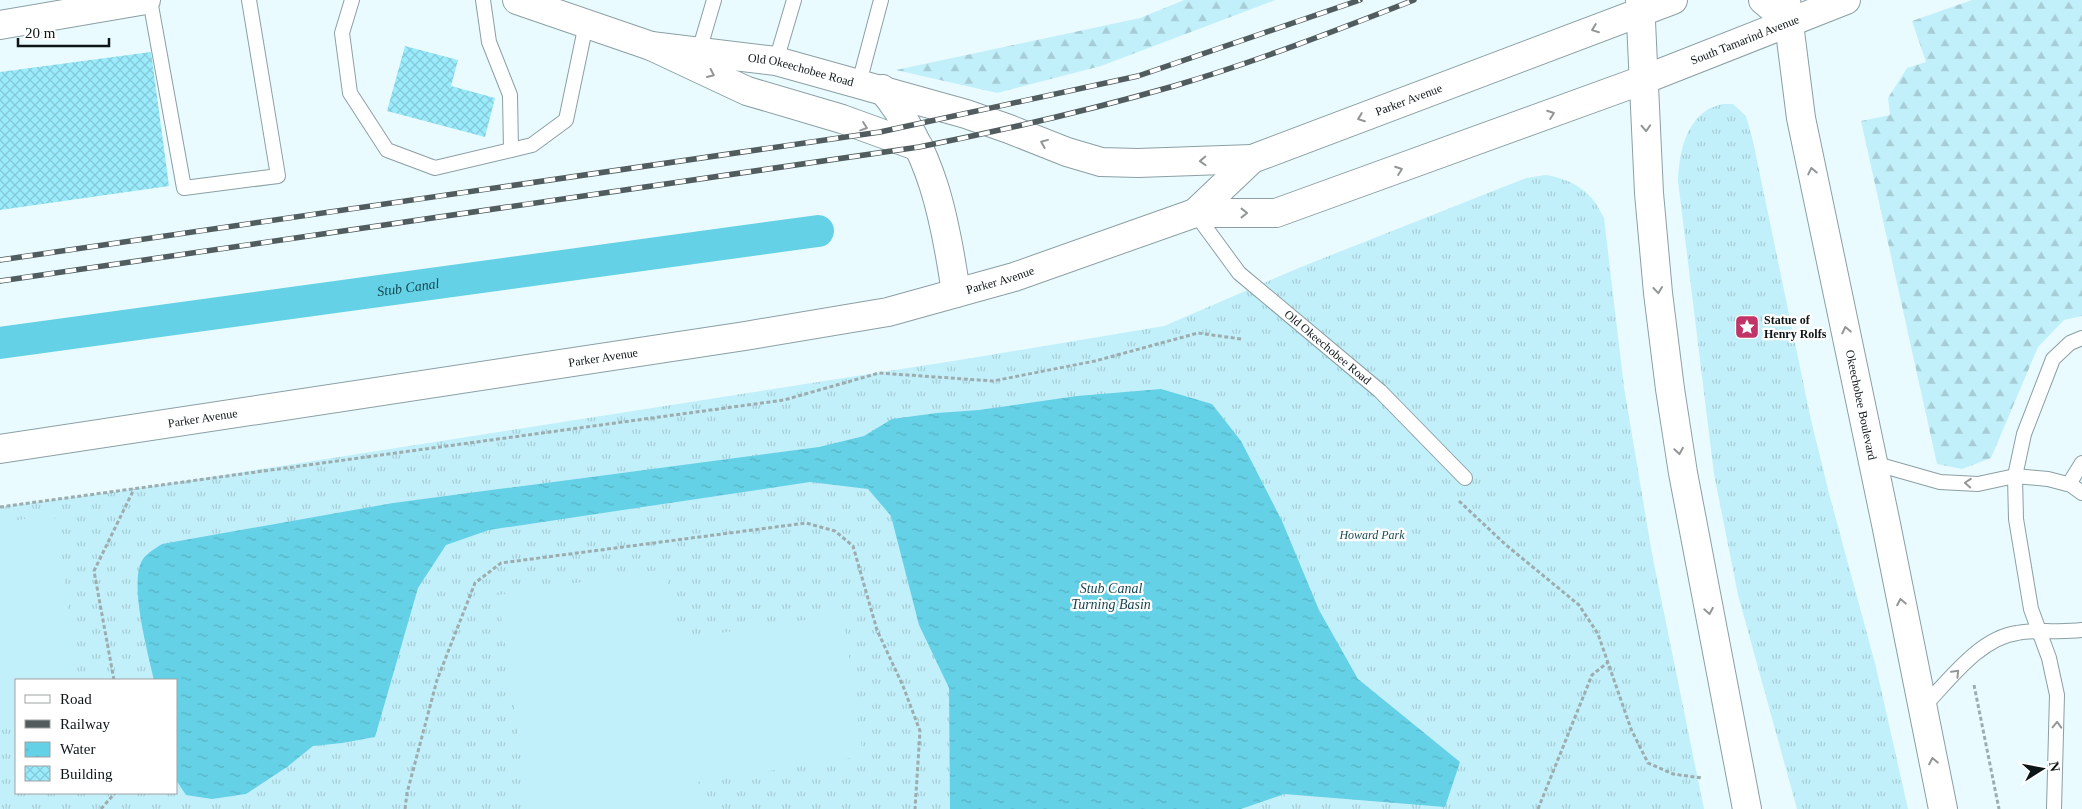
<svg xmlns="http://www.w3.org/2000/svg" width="2082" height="809" viewBox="0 0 2082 809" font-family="Georgia,serif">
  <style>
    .grass { fill: url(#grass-tufts); fill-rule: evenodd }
    .forest { fill: url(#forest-firs) }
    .garden { fill: #c2f0fa }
    .water { fill: url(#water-ripples) }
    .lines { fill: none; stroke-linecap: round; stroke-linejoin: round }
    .canal { stroke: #65d1e6; stroke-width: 32 }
    .building { fill: url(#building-cross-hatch) }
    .service-casing { stroke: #8b9fa4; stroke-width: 16 }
    .minor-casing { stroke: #8b9fa4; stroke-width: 30 }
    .tertiary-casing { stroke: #8b9fa4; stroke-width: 30 }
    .primary-casing { stroke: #8b9fa4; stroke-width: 30 }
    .path { stroke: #9dacaf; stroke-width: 3; stroke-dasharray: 4 2.5; stroke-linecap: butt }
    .service { stroke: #fff; stroke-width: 14 }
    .minor { stroke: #fff; stroke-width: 28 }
    .tertiary { stroke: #fff; stroke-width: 28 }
    .primary { stroke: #fff; stroke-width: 28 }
    .rail-casing { stroke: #515c5e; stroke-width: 5.5 }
    .rail { stroke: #fff; stroke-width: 4; stroke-dasharray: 11; stroke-linecap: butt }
    .oneway { stroke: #939697 }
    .labels { text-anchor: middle; stroke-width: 4.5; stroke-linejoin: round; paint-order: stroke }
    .street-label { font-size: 12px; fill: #0e1517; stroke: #fff }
    .poi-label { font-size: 12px; font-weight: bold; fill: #0e1517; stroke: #fff; text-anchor: start }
    .park-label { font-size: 12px; font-style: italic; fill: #1a4a53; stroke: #fff }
    .water-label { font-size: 14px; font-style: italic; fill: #164750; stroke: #fff }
  </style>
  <defs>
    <pattern id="grass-tufts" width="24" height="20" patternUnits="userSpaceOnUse" patternTransform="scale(1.25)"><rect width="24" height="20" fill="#c2f0fa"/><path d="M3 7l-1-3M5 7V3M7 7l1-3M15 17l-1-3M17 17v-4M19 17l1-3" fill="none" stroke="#a6cdd6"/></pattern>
    <pattern id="forest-firs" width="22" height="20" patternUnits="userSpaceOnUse" patternTransform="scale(1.25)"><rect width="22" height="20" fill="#c2f0fa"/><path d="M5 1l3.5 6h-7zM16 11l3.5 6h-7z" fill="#a6cdd6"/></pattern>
    <pattern id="water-ripples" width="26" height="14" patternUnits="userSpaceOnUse" patternTransform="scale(1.25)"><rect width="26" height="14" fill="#65d1e6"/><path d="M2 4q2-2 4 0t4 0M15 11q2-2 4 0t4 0" fill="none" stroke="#56b3c5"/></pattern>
    <pattern id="building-cross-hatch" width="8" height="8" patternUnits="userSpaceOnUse" patternTransform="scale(1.25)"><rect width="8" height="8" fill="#9aebfc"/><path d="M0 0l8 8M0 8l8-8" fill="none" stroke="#84c9d7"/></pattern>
  </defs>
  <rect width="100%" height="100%" fill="#e9fbff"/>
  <path class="grass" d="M1722 104H1733L1746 116 1753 141 1811 420 1830 497 1876 667 1908 809H1797L1738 595 1714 474 1678 181C1679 156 1684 125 1707 110 1711 107 1717 106 1722 104Z
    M1546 175C1575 180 1592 192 1604 218L1624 387 1652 554 1704 809H0V507L134 489 972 358 1164 326 1301 267 1526 178ZM16 680H176V793H16Z"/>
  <path class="forest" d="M1184 0H1275L1101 66 997 93 896 70 1140 18Z
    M1972 0H2082V316L2064 320 2038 347 1991 458 1962 469 1937 464 1861 121 1890 115 1888 98 1907 68 1926 62 1912 21Z"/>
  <path class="garden" d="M54 514 79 680H16V709L0 712V523Z
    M665 569 676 640 843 614 863 756 698 782 702 809H529L498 595Z"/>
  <path class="water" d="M1161 389 1212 404 1241 441 1282 521 1319 610 1358 679 1460 762 1445 807 1284 794 1241 809H950L949 688 919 625 891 516 868 489 810 482 489 530 446 545 418 588 375 737 342 743 313 746 287 767 246 794 212 799 186 795 176 780V680H154C148 653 128 581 143 559 147 553 156 548 162 544L393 503 819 447 864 436 892 419 937 413 979 410 1077 396Z"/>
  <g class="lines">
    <path class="canal" id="s1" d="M0 343 818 231"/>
  </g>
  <path class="building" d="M405 46 458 60 451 86 495 98 485 137 387 111Z
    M151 52 169 186 0 210V72Z"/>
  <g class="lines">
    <defs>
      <g id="service">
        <path d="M150 0 184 188 278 176 249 0"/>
        <path d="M352 0 342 33 350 93 387 150 435 168 532 145 566 120 586 24"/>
        <path d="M483 0 489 42 510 95 511 150"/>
        <path d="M699 51 714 0"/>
        <path d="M776 61 794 0"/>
        <path d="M859 83 881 0"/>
        <path id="s2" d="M1195 213 1239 273 1380 391 1465 478"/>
        <path d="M1873 463 1940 482 1978 484 2015 476 2048 479 2071 485 2082 493"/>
        <path d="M2069 484 2082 463"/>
        <path d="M1922 708C1948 682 1979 638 2017 633 2038 629 2060 633 2082 630"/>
        <path d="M2054 809 2057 695 2049 658 2031 609 2016 519 2015 476 2024 434 2053 359 2070 343 2082 338"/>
      </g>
      <path id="minor" d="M0 25 146 0"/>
      <g id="tertiary">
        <path d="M517 0 651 46 747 91 842 119 919 147"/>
        <path id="s3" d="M651 46 776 61 966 114 1009 129 1067 152 1101 162 1138 163 1252 159"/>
        <path d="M882 89C932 150 945 217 956 293"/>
        <path id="s4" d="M1195 213 1252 159 1673 0"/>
        <path id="s5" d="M0 449 745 336 888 312 1014 277 1195 213H1276L1643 80 1846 0"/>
      </g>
      <g id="primary">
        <path d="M1640 0 1649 193 1658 293 1670 389 1683 473 1747 809"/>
        <path d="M1763 0 1789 22"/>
        <path id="s6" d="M1786 0 1801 118 1886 524 1943 809"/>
      </g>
    </defs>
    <use href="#service" class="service-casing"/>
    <use href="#minor" class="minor-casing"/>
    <use href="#tertiary" class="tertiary-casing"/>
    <use href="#primary" class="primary-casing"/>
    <path class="path" d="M1459 501 1506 545 1579 605 1598 634 1631 729 1648 763 1673 774 1702 778
      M0 507 784 400 879 373 993 381 1095 361 1198 333 1241 339
      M114 680 94 571 134 489
      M1974 685 1999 809
      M101 809 115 793
      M405 809 407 793 437 680 475 583 501 563 806 523 835 531 853 546 877 630 903 686 920 731 915 809
      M1538 809 1592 675 1607 663"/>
    <use href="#service" class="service"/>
    <use href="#minor" class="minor"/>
    <use href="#tertiary" class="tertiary"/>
    <use href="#primary" class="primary"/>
    <defs>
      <path id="rail" d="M0 260 880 132 1138 76 1360 0
        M0 281 919 147C1005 130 1090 110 1174 86 1255 62 1335 31 1414 0"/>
    </defs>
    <use href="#rail" class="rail-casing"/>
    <use href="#rail" class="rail"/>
  </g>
  <defs><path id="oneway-chevron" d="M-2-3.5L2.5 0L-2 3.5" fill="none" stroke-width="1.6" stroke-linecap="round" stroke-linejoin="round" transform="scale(1.25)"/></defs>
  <g class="oneway">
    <use href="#oneway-chevron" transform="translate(1595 29) rotate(159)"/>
    <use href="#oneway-chevron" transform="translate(711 74) rotate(25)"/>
    <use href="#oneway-chevron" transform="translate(1551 114) rotate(-20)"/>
    <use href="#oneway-chevron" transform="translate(1361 118) rotate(159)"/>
    <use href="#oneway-chevron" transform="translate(864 127) rotate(19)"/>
    <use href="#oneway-chevron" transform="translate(1646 128) rotate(87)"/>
    <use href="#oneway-chevron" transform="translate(1044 143) rotate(-158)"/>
    <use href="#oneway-chevron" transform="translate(1203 161) rotate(178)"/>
    <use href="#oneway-chevron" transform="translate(1399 170) rotate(-20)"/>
    <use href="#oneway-chevron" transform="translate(1812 171) rotate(-102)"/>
    <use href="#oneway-chevron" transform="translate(1244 213)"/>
    <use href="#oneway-chevron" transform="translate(1658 290) rotate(84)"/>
    <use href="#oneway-chevron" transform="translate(1846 330) rotate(-102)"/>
    <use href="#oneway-chevron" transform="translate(1679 451) rotate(81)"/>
    <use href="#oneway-chevron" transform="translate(1968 483) rotate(-176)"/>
    <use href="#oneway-chevron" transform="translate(1901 602) rotate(-101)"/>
    <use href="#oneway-chevron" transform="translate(1709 611) rotate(80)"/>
    <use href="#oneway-chevron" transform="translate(1956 673) rotate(-46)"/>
    <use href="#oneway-chevron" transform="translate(2057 725) rotate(-88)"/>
    <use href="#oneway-chevron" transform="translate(1933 761) rotate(-101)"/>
  </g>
  <defs>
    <symbol id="sight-square" viewBox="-11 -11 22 22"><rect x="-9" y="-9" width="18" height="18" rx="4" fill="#c03468" stroke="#fff"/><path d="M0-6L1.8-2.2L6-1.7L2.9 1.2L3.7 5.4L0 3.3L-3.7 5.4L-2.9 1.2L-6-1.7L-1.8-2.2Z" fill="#fff"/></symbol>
  </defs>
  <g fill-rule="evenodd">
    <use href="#sight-square" x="1733" y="313" width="28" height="28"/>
  </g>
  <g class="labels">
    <g class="street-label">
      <text dy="4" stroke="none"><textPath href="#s5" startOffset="1802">South Tamarind Avenue</textPath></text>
      <text dy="4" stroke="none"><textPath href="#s3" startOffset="152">Old Okeechobee Road</textPath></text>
      <text dy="4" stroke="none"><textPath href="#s4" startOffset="246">Parker Avenue</textPath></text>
      <text dy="4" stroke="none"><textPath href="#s5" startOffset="1015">Parker Avenue</textPath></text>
      <text dy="4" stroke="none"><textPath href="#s2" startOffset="190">Old Okeechobee Road</textPath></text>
      <text dy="4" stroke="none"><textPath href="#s5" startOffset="610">Parker Avenue</textPath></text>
      <text dy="4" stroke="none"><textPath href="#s6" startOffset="412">Okeechobee Boulevard</textPath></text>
      <text dy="4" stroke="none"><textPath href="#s5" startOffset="205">Parker Avenue</textPath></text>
    </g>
    <g class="poi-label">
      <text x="1764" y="324">Statue of<tspan x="1764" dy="14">Henry Rolfs</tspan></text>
    </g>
    <g class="park-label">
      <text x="1372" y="539">Howard Park</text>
    </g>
    <g class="water-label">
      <text dy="5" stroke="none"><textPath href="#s1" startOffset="412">Stub Canal</textPath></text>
      <text x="1111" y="593">Stub Canal<tspan x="1111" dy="16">Turning Basin</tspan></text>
    </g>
  </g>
  <rect x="15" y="679" width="162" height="115" fill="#ffffff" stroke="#9fa1a2"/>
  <rect x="25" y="695" width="25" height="8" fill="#ffffff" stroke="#9fa1a2"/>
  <text x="60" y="704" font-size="15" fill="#0e1517">Road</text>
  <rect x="25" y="720" width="25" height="8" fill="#515c5e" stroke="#9fa1a2"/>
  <text x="60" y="729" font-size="15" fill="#0e1517">Railway</text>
  <rect x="25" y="742" width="25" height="15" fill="url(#water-ripples)" stroke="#9fa1a2"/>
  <text x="60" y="754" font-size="15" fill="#0e1517">Water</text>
  <rect x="25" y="766" width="25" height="15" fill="url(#building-cross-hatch)" stroke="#9fa1a2"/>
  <text x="60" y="779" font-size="15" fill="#0e1517">Building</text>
  <g transform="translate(2042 769) rotate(79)" stroke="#ffffff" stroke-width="4" paint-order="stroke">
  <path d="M0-4L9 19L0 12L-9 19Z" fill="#0e1517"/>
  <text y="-8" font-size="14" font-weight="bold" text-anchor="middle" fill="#0e1517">N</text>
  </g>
  <path d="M18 38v8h91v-8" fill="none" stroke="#0e1517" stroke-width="2.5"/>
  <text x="25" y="38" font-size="15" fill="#0e1517" stroke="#ffffff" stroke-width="4" paint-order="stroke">20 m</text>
</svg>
